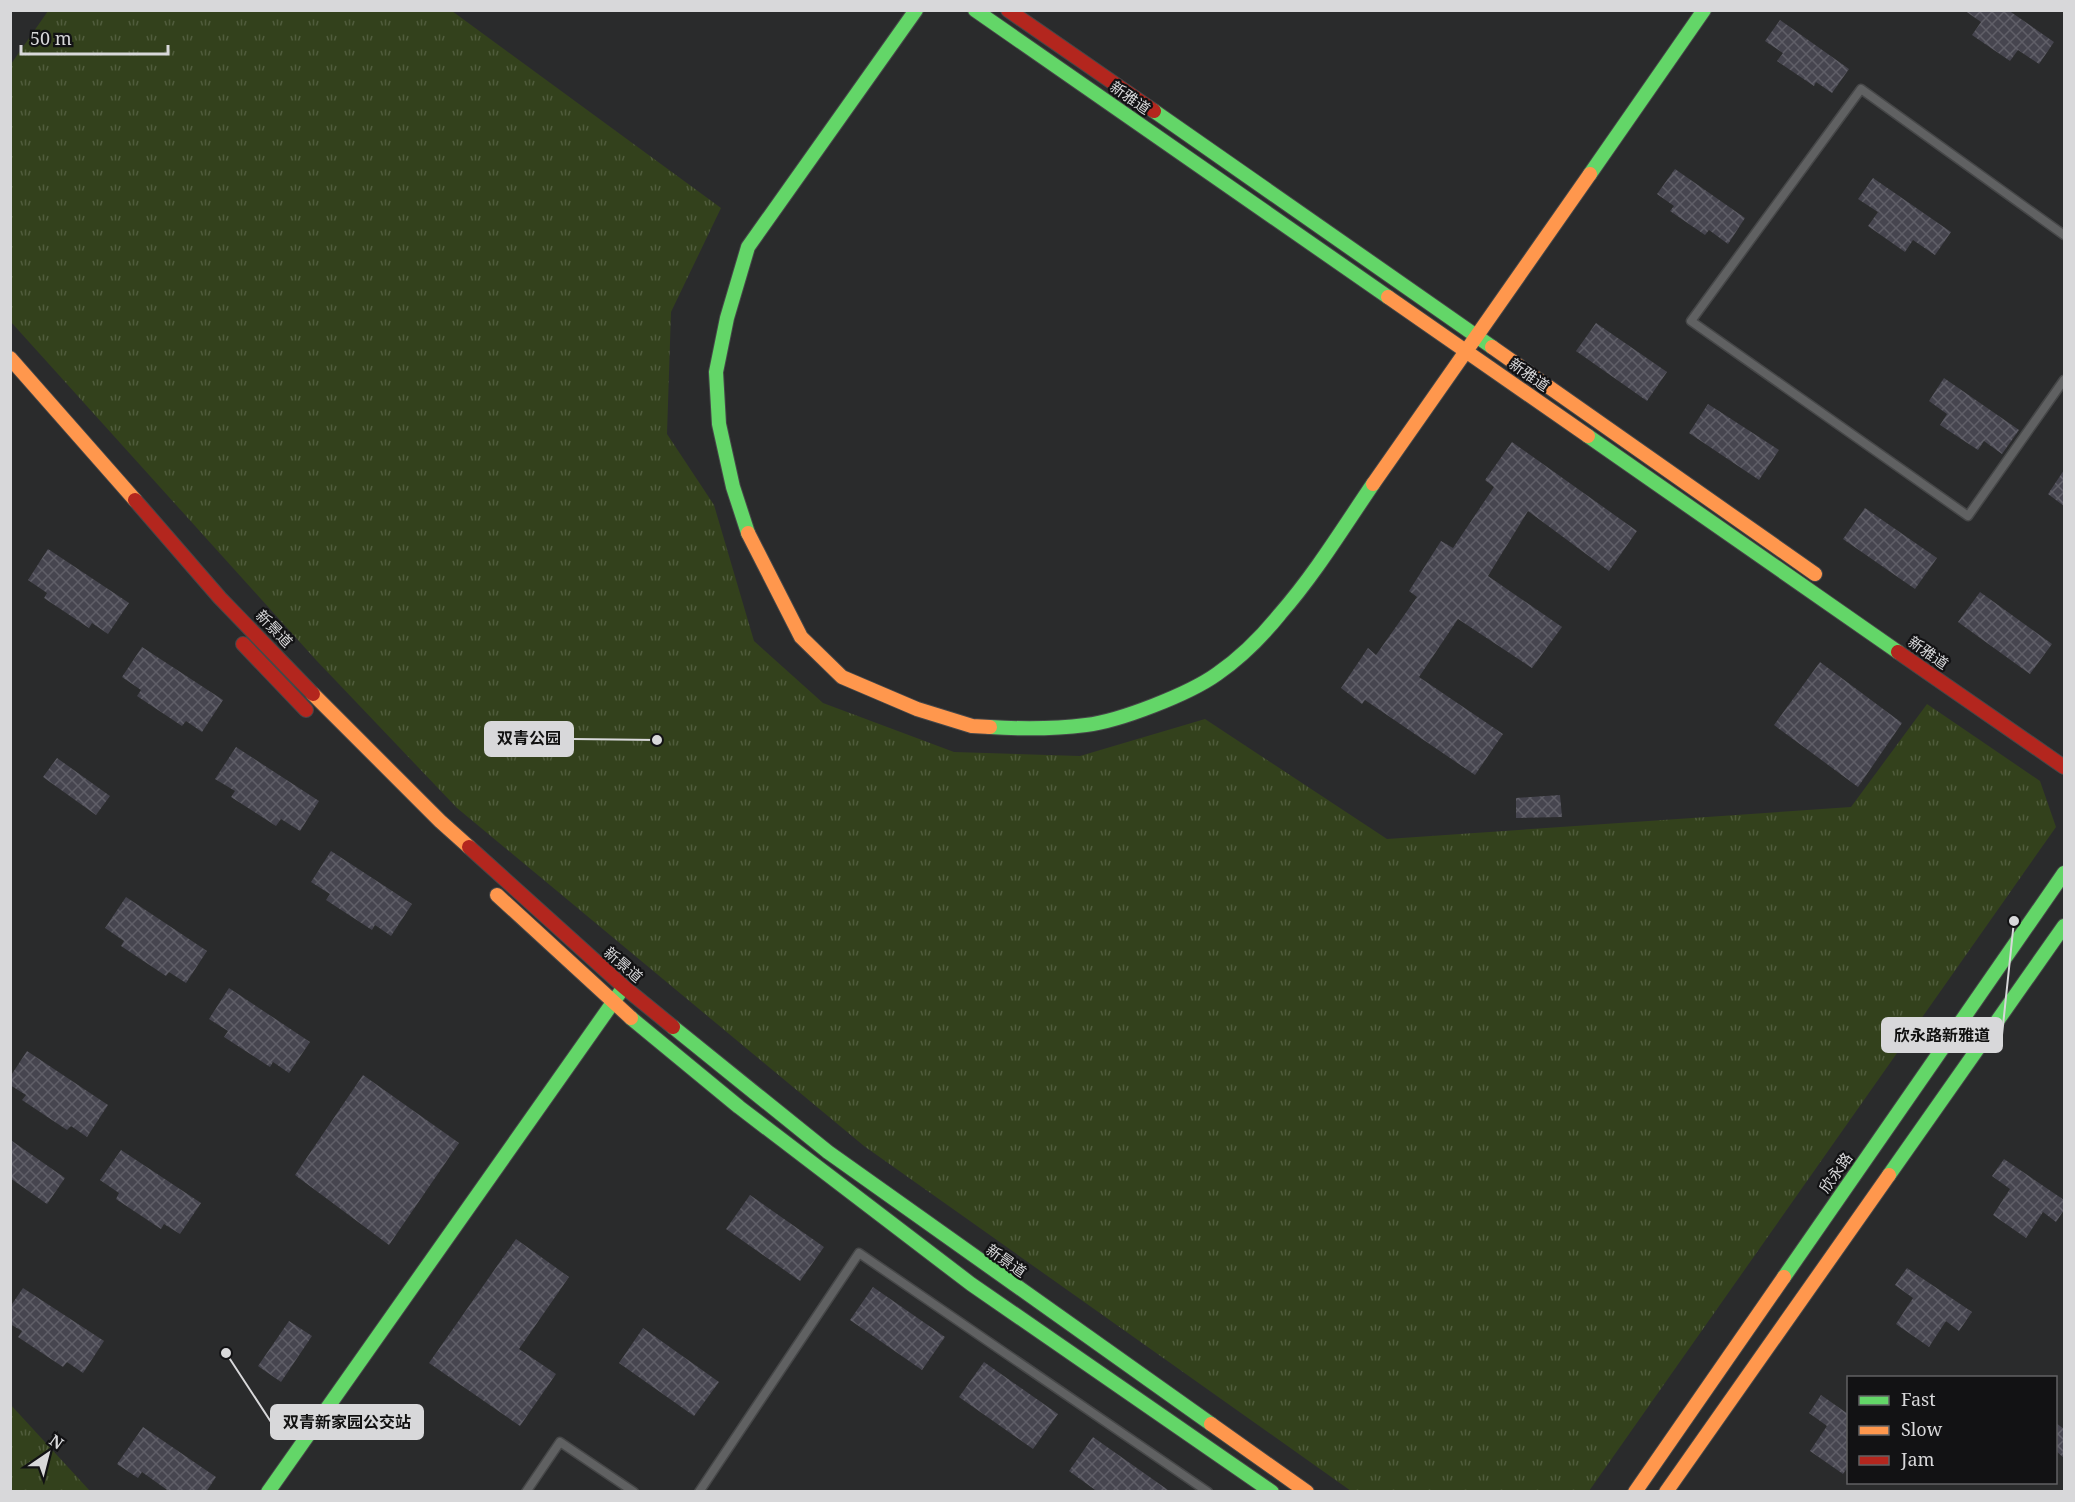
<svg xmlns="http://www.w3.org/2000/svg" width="2075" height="1502" viewBox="0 0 2075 1502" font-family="'Noto Serif','Noto Sans SC',serif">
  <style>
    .grass { fill: url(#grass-tufts) }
    .building { fill: url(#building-cross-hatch) }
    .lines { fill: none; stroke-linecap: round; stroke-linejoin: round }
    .lane-casing { stroke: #464748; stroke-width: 11 }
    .fast-casing { stroke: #464748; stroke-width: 16 }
    .slow-casing { stroke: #464748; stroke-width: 16 }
    .jam-casing { stroke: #464748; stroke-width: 16 }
    .lane { stroke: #606162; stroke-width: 8 }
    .fast { stroke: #63d668; stroke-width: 14 }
    .slow { stroke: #ff974d; stroke-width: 14 }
    .jam { stroke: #b3261e; stroke-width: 14 }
    .labels { text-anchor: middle; stroke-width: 4.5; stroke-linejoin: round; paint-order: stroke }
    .street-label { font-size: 15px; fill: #d8d8da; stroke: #121214 }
    .leader { fill: none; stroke: #d8d8da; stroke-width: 2 }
    .callout-dot { fill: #d8d8da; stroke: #121214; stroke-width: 2 }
    .callout { fill: #d8d8da; stroke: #d8d8da; stroke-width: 2 }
    .callout-label { font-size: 16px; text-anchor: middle; font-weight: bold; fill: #111 }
  </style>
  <defs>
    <pattern id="grass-tufts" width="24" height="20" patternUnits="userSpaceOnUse" patternTransform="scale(1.5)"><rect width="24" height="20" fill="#33411c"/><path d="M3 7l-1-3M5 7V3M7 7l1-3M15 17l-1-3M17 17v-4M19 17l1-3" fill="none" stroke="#505c3c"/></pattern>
    <pattern id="building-cross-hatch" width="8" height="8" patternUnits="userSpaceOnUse" patternTransform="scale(1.5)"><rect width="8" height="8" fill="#46454f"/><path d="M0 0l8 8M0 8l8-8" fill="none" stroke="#605f68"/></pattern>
  </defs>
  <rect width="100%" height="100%" fill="#2a2b2c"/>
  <path class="grass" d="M48 11H452L721 208 671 312 667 434 714 505 754 641 823 703 954 752 1080 756 1205 719 1387 839 1851 807 1927 704 2040 781 2056 827 1589 1491H1351L864 1146 457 808 316 660 11 322V64Z
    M10 1404 90 1491H11Z"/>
  <path class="building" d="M1964 10H2008L2054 42 2039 64 2018 50 2010 61 1972 35 1981 22Z
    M1780 20 1849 69 1832 93 1816 82 1814 86 1777 61 1783 53 1765 41Z
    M1675 169 1745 218 1728 244 1709 230 1705 235 1670 211 1674 206 1657 194Z
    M1873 178 1951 232 1935 255 1913 240 1905 252 1868 226 1878 212 1858 199Z
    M1596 323 1667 372 1647 401 1576 351Z
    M1944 378 2019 430 2002 454 1984 441 1978 450 1940 425 1947 414 1929 401Z
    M1708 404 1779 450 1759 480 1689 433Z
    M1512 442 1637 531 1609 571 1528 511 1488 576 1562 627 1532 668 1458 619 1419 677 1503 734 1475 775 1365 700 1362 704 1341 688 1368 648 1376 655 1417 597 1409 591 1441 541 1453 548 1494 487 1485 480Z
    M2064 470V506L2048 494Z
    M1865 508 1937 558 1915 589 1843 539Z
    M48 549 129 603 108 634 92 623 89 628 44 598 47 593 28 580Z
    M1980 592 2052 644 2030 674 1958 622Z
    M142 647 223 700 202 732 186 721 182 726 137 696 141 690 122 677Z
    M1820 662 1902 723 1858 787 1774 725Z
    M236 747 319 801 300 831 281 819 276 826 231 797 235 791 215 779Z
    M57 758 110 796 96 815 43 777Z
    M1560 795 1562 817 1516 818V798Z
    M331 851 412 904 391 936 375 925 372 930 326 900 330 894 311 882Z
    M126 897 207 951 186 983 169 972 166 976 121 946 124 941 105 928Z
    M229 988 310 1042 289 1073 273 1062 270 1067 224 1037 228 1031 209 1019Z
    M27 1051 108 1105 87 1137 71 1126 67 1130 22 1100 26 1095 10 1085V1077Z
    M363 1075 459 1143 389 1245 295 1175Z
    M12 1141 65 1178 47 1204 10 1178Z
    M121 1150 201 1203 180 1234 164 1224 161 1229 116 1199 119 1193 100 1180Z
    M2004 1159 2064 1200V1210L2056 1222 2043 1212 2026 1238 1993 1215 2010 1189 1992 1176Z
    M750 1195 824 1247 800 1281 726 1229Z
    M516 1239 569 1277 519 1349 556 1374 520 1426 429 1363Z
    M1907 1268 1972 1312 1959 1331 1946 1321 1929 1347 1896 1324 1913 1298 1895 1285Z
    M873 1287 945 1337 922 1370 850 1320Z
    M23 1288 104 1341 83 1373 67 1362 63 1367 18 1337 22 1331 10 1324V1307Z
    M289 1321 312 1336 281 1382 258 1366Z
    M643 1328 719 1382 694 1416 619 1363Z
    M984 1362 1058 1414 1033 1449 959 1397Z
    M1821 1395 1848 1414V1467L1843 1474 1810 1451 1827 1426 1809 1413Z
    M2056 1423 2064 1429V1458L2056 1451Z
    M143 1427 216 1477 206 1492H170L142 1472 138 1478 117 1464Z
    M1093 1437 1168 1490 1167 1492H1098L1069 1471Z"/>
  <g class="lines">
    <defs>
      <path id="lane" d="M2064 235 1861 89 1691 321 1968 516 2064 380
        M526 1492 560 1442 634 1492
        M699 1492 859 1253 1208 1492"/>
      <path id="fast" d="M975 10 1388 297
        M1154 111 1492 347
        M1590 174 1704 10
        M1588 436 1898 652
        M748 533 733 487 719 424 716 372 727 318 748 247 916 10
        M990 727C1022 729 1054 729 1086 725 1120 721 1189 694 1217 674 1240 658 1263 635 1280 614 1315 574 1343 528 1373 484
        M631 1018 739 1107 971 1284 1272 1492
        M673 1027 828 1152 1211 1424
        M1889 1175 2064 926
        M1784 1277 2064 873
        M268 1492 621 991"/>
      <path id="slow" d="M1388 297 1588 436
        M1492 347 1815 574
        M10 358 135 500
        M1373 484 1590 174
        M748 533 801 637 842 677 917 709 972 726 990 727
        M313 694 440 821 469 847
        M497 895 631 1018
        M1211 1424 1307 1492
        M1635 1492 1784 1277
        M1666 1492 1889 1175"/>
      <path id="jam" d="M1008 10 1154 111
        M135 500 220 598 313 694
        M243 644 306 710
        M1898 652 2064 767
        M469 847 624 987 673 1027"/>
    </defs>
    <use href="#lane" class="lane-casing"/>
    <use href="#fast" class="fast-casing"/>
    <use href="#slow" class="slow-casing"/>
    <use href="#jam" class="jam-casing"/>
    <use href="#lane" class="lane"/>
    <use href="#fast" class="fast"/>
    <use href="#slow" class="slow"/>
    <use href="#jam" class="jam"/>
  </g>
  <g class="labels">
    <g class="street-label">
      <text transform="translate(1130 98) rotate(35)" y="5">新雅道</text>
      <text transform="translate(1529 375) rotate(35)" y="5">新雅道</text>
      <text transform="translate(274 629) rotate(46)" y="5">新景道</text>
      <text transform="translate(1928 653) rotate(35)" y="5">新雅道</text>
      <text transform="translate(623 965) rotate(41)" y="5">新景道</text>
      <text transform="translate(1836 1173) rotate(-55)" y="5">欣永路</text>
      <text transform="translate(1006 1261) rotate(35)" y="5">新景道</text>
    </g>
  </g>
  <path class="leader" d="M657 740L573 739M2014 921L2002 1035M226 1353L271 1422"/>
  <g class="callout-dot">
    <circle cx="657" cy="740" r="6"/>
    <circle cx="2014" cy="921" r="6"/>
    <circle cx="226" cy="1353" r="6"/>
  </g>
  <g class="callout">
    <rect x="485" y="722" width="88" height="34" rx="6"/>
    <rect x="1882" y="1018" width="120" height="34" rx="6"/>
    <rect x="271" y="1405" width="152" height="34" rx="6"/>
  </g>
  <g class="callout-label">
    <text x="529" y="744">双青公园</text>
    <text x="1942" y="1041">欣永路新雅道</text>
    <text x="347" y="1428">双青新家园公交站</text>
  </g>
  <rect width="2075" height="1502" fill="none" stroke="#d8d8da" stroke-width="24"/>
  <rect x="1847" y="1376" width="210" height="108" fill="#121214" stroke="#616163" stroke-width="1.5"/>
  <rect x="1859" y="1396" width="30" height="9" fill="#63d668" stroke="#616163" stroke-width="1.5"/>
  <text x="1901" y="1406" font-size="18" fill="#d8d8da">Fast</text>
  <rect x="1859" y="1426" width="30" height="9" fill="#ff974d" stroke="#616163" stroke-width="1.5"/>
  <text x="1901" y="1436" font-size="18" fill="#d8d8da">Slow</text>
  <rect x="1859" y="1456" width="30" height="9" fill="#b3261e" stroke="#616163" stroke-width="1.5"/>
  <text x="1901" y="1466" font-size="18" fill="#d8d8da">Jam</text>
  <g transform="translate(48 1454) rotate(35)" stroke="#121214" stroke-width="4.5" paint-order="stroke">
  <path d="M0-4.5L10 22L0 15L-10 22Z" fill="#d8d8da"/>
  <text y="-9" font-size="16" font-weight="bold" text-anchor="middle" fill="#d8d8da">N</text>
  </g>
  <path d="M21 45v9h147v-9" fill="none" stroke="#d8d8da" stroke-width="3"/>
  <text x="30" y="45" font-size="18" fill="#d8d8da" stroke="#121214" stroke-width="4.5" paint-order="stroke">50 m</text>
</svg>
